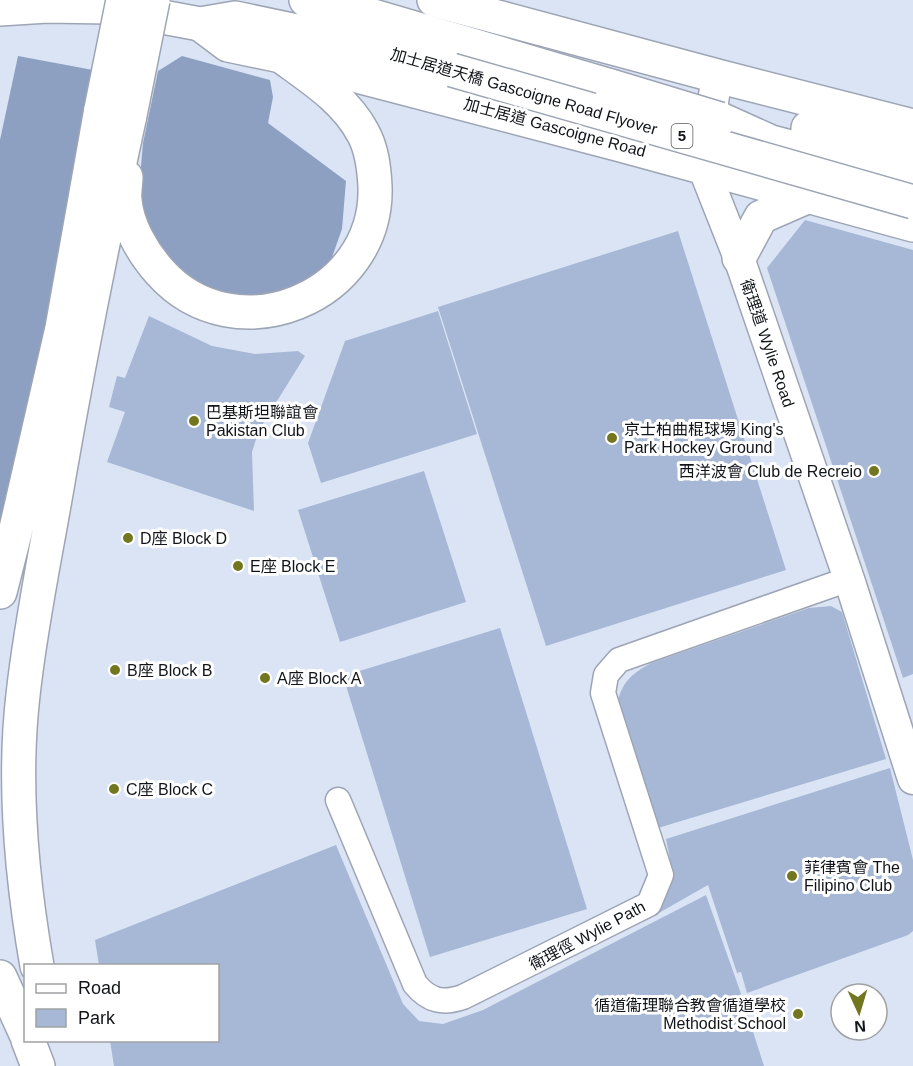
<svg xmlns="http://www.w3.org/2000/svg" width="913" height="1066" viewBox="0 0 913 1066" font-family="Helvetica,'Noto Sans TC',sans-serif">
  <style>
    .green { fill: #a7b8d6 }
    .forest { fill: #8da0c2 }
    .lines { fill: none; stroke-linecap: round; stroke-linejoin: round }
    .minor-casing { stroke: #9da5b5; stroke-width: 27 }
    .tertiary-casing { stroke: #9da5b5; stroke-width: 33 }
    .primary-casing { stroke: #9da5b5; stroke-width: 36 }
    .trunk-casing { stroke: #9da5b5; stroke-width: 36 }
    .minor { stroke: #fff; stroke-width: 24 }
    .tertiary { stroke: #fff; stroke-width: 30 }
    .primary { stroke: #fff; stroke-width: 33 }
    .trunk { stroke: #fff; stroke-width: 33 }
    .trunk-bridge-casing { stroke: #9da5b5; stroke-width: 36; stroke-linecap: butt }
    .trunk-bridge { stroke: #fff; stroke-width: 33 }
    .poi-dot { fill: #72771f; stroke: #fff; stroke-width: 2 }
    .labels { text-anchor: middle; stroke-width: 6; stroke-linejoin: round; paint-order: stroke }
    .shield { fill: #fff; stroke: #585a5e; stroke-width: 1.5 }
    .shield-label { font-size: 15px; font-weight: bold; fill: #111419 }
    .street-label { font-size: 16px; fill: #111419; stroke: #fff }
    .poi-label { font-size: 16px; fill: #111419; stroke: #fff; text-anchor: start }
  </style>
  <rect width="100%" height="100%" fill="#dae4f5"/>
  <path class="green" d="M805 220 913 250V674L903 678 767 268Z
    M678 231 786 570 546 646 438 307Z
    M438 311 477 434 321 483 308 443 345 341Z
    M149 316 212 346 255 354 298 351 305 356 259 430 252 452 254 511 107 462 125 412 109 407 117 376 125 378Z
    M424 471 466 602 340 642 298 510Z
    M831 606 842 612 886 759 658 828 617 705C622 682 630 675 651 663L809 608Z
    M500 628 587 909 430 957 343 676Z
    M890 768 913 860V931L908 935 747 993 741 972 737 973 708 885 643 922C675 889 675 884 666 839Z
    M336 845 403 1004 419 1021 443 1024 483 1010 706 895 739 988 764 1066H114L110 1041 218 1040V966L99 965 95 940Z"/>
  <path class="forest" d="M18 56 93 70 48 325 0 535V140Z
    M182 56 270 80 273 97 268 123 346 181 342 229 330 263 300 286 239 303 172 278 141 211 140 178 143 143 158 71Z"/>
  <g class="lines">
    <defs>
      <path id="minor" d="M338 800 415 984C429 1001 443 1004 463 997L649 904 661 875 603 693 606 675 619 660 849 579"/>
      <path id="tertiary" d="M717 76 703 167 739 258 849 579 913 779"/>
      <path id="primary" d="M434 0 717 76 913 126
        M200 24 228 45 281 56 621 145 913 225
        M739 258 761 217 809 196"/>
      <path id="trunk" d="M306 0 363 13 611 86
        M0 9 47 6 109 7 200 24 235 18 354 43 452 70
        M720 119 771 142 913 179
        M808 128 913 155
        M126 177C126 184 124 193 125 200 127 226 143 253 160 272 235 356 379 298 375 186 374 168 372 149 363 133 345 99 311 78 281 56
        M0 592 15 533 62 328 101 109
        M37 966C22 880 13 781 23 695 31 621 47 548 59 476 80 355 104 235 130 115
        M0 977 26 1034
        M28 1040 38 1066"/>
    </defs>
    <use href="#minor" class="minor-casing"/>
    <use href="#tertiary" class="tertiary-casing"/>
    <use href="#primary" class="primary-casing"/>
    <use href="#trunk" class="trunk-casing"/>
    <use href="#minor" class="minor"/>
    <use href="#tertiary" class="tertiary"/>
    <use href="#primary" class="primary"/>
    <use href="#trunk" class="trunk"/>
    <defs>
      <path id="trunk-bridge" d="M452 70 913 202
        M611 86 720 119
        M101 109 123 0
        M130 115 153 0"/>
    </defs>
    <use href="#trunk-bridge" class="trunk-bridge-casing"/>
    <use href="#trunk-bridge" class="trunk-bridge"/>
  </g>
  <g class="poi-dot">
    <circle cx="194" cy="421" r="6"/>
    <circle cx="612" cy="438" r="6"/>
    <circle cx="874" cy="471" r="6"/>
    <circle cx="128" cy="538" r="6"/>
    <circle cx="238" cy="566" r="6"/>
    <circle cx="115" cy="670" r="6"/>
    <circle cx="265" cy="678" r="6"/>
    <circle cx="114" cy="789" r="6"/>
    <circle cx="792" cy="876" r="6"/>
    <circle cx="798" cy="1014" r="6"/>
  </g>
  <g class="labels">
    <rect class="shield" x="671.5" y="124" width="21" height="24" rx="4.5"/>
    <g class="shield-label">
      <text x="682" y="141">5</text>
    </g>
    <g class="street-label">
      <text transform="translate(524 91) rotate(16)" y="6">加士居道天橋 Gascoigne Road Flyover</text>
      <text transform="translate(555 127) rotate(15)" y="6">加士居道 Gascoigne Road</text>
      <text transform="translate(768 343) rotate(71)" y="6">衛理道 Wylie Road</text>
      <text transform="translate(587 935) rotate(-28)" y="6">衛理徑 Wylie Path</text>
    </g>
    <g class="poi-label">
      <text x="206" y="418">巴基斯坦聯誼會<tspan x="206" dy="18">Pakistan Club</tspan></text>
      <text x="624" y="435">京士柏曲棍球場 King's<tspan x="624" dy="18">Park Hockey Ground</tspan></text>
      <text x="862" y="477" text-anchor="end">西洋波會 Club de Recreio</text>
      <text x="140" y="544">D座 Block D</text>
      <text x="250" y="572">E座 Block E</text>
      <text x="127" y="676">B座 Block B</text>
      <text x="277" y="684">A座 Block A</text>
      <text x="126" y="795">C座 Block C</text>
      <text x="804" y="873">菲律賓會 The<tspan x="804" dy="18">Filipino Club</tspan></text>
      <text x="786" y="1011" text-anchor="end">循道衞理聯合教會循道學校<tspan x="786" dy="18">Methodist School</tspan></text>
    </g>
  </g>
  <rect x="24" y="964" width="195" height="78" fill="#ffffff" stroke="#a0a1a3" stroke-width="1.5"/>
  <rect x="36" y="984" width="30" height="9" fill="#ffffff" stroke="#a0a1a3" stroke-width="1.5"/>
  <text x="78" y="994" font-size="18" fill="#111419">Road</text>
  <rect x="36" y="1009" width="30" height="18" fill="#a7b8d6" stroke="#a0a1a3" stroke-width="1.5"/>
  <text x="78" y="1024" font-size="18" fill="#111419">Park</text>
  <g transform="translate(859 1012) rotate(176)"><circle r="28" fill="#ffffff" stroke="#a0a1a3" stroke-width="1.5"/>
  <path d="M0-4.5L10 22L0 15L-10 22Z" fill="#72771f"/>
  <text y="-9" font-size="16" font-weight="bold" text-anchor="middle" fill="#111419">N</text>
  </g>
</svg>
